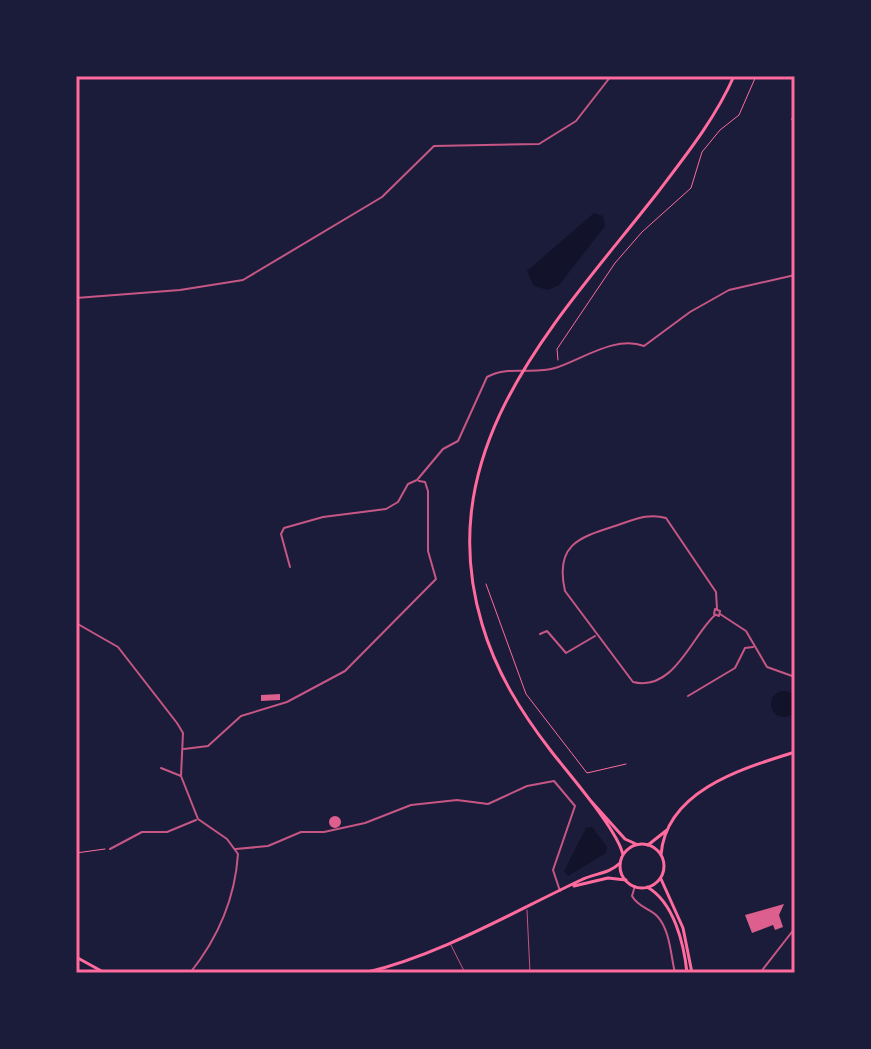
<svg xmlns="http://www.w3.org/2000/svg" width="871" height="1049" viewBox="0 0 871 1049" font-family="'DejaVu Sans',sans-serif">
  <style>
    .water { fill: #12122b }
    .building { fill: #dd5f8e }
    .lines { fill: none; stroke-linecap: round; stroke-linejoin: round }
    .path { stroke: #ff6b9d; stroke-width: 1 }
    .service { stroke: #c65784; stroke-width: 1 }
    .minor { stroke: #c65784; stroke-width: 2 }
    .secondary { stroke: #ff6b9d; stroke-width: 3 }
    .primary { stroke: #ff6b9d; stroke-width: 3 }
    .neatline { fill: none; stroke: #ff6b9d; stroke-width: 3 }
  </style>
  <rect width="100%" height="100%" fill="#1b1b3a"/>
  <path class="water" d="M594 213 603 216 605 226 559 285 548 290 534 286 527 271Z
    M771 704a13 13 0 1 1 26 0a13 13 0 1 1-26 0Z
    M592 827 607 847 606 853 568 876 564 871 586 828Z"/>
  <path class="building" d="M280 694V700L261 701V695Z
    M329 822a6 6 0 1 1 12 0a6 6 0 1 1-12 0Z
    M784 904 779 915 783 927 775 930 773 925 752 933 745 915Z"/>
  <g class="lines">
    <path class="path" d="M558 360 557 349 615 263 642 232 691 188 702 152 720 130 739 115 756 76
      M486 584 526 694 587 773 626 764
      M76 853 105 849"/>
    <path class="service" d="M527 910 530 973
      M451 945 465 973"/>
    <path class="minor" d="M792 119 795 117
      M76 298 180 290 243 280 382 197 434 146 539 144 576 121 611 76
      M290 567 281 534 284 528 323 517 386 509 398 502 408 484 417 480 443 449 458 441 487 377C509 365 532 375 555 368 581 360 615 335 644 346L690 312 729 290 795 275
      M715 609 720 611 719 616 714 614Z
      M720 614 746 631 767 667 795 677
      M715 615C691 637 674 692 633 682L565 591C554 543 581 537 618 525 636 519 649 513 666 518L716 592 717 609
      M76 623 118 647 177 723 183 733 181 776 198 819 227 839 238 854C235 899 218 938 190 973
      M540 634 547 631 566 653 595 636
      M688 696 735 668 745 648 753 647
      M184 749 208 746 241 716 287 702 345 671 436 579 428 551V491L425 482 419 481
      M161 768 181 776
      M110 849 142 832H167L196 820
      M236 849 268 846 301 832H324L365 823 411 805 457 800 488 804 527 786 554 781 575 806 553 870 560 891
      M635 886 632 896C638 907 649 908 657 916 670 929 671 957 675 973
      M760 973 795 928"/>
    <path class="secondary" d="M648 845 667 830
      M661 855C666 790 744 768 795 752
      M574 886 608 878 626 880
      M76 957 105 973
      M364 973C440 955 511 913 581 880 595 873 609 874 620 863"/>
    <path class="primary" d="M590 800 625 839 636 844
      M620 866a22 22 0 1 1 44 0a22 22 0 1 1-44 0Z
      M623 855C618 830 568 773 551 751 521 712 496 672 482 624 429 446 558 320 658 192 686 155 715 119 734 76
      M661 879 683 928 692 973
      M647 887C674 902 684 944 687 973"/>
  </g>
  <rect width="871" height="1049" fill="none" stroke="#1b1b3a" stroke-width="156"/>
  <rect x="78" y="78" width="715" height="893" class="neatline"/>
</svg>
